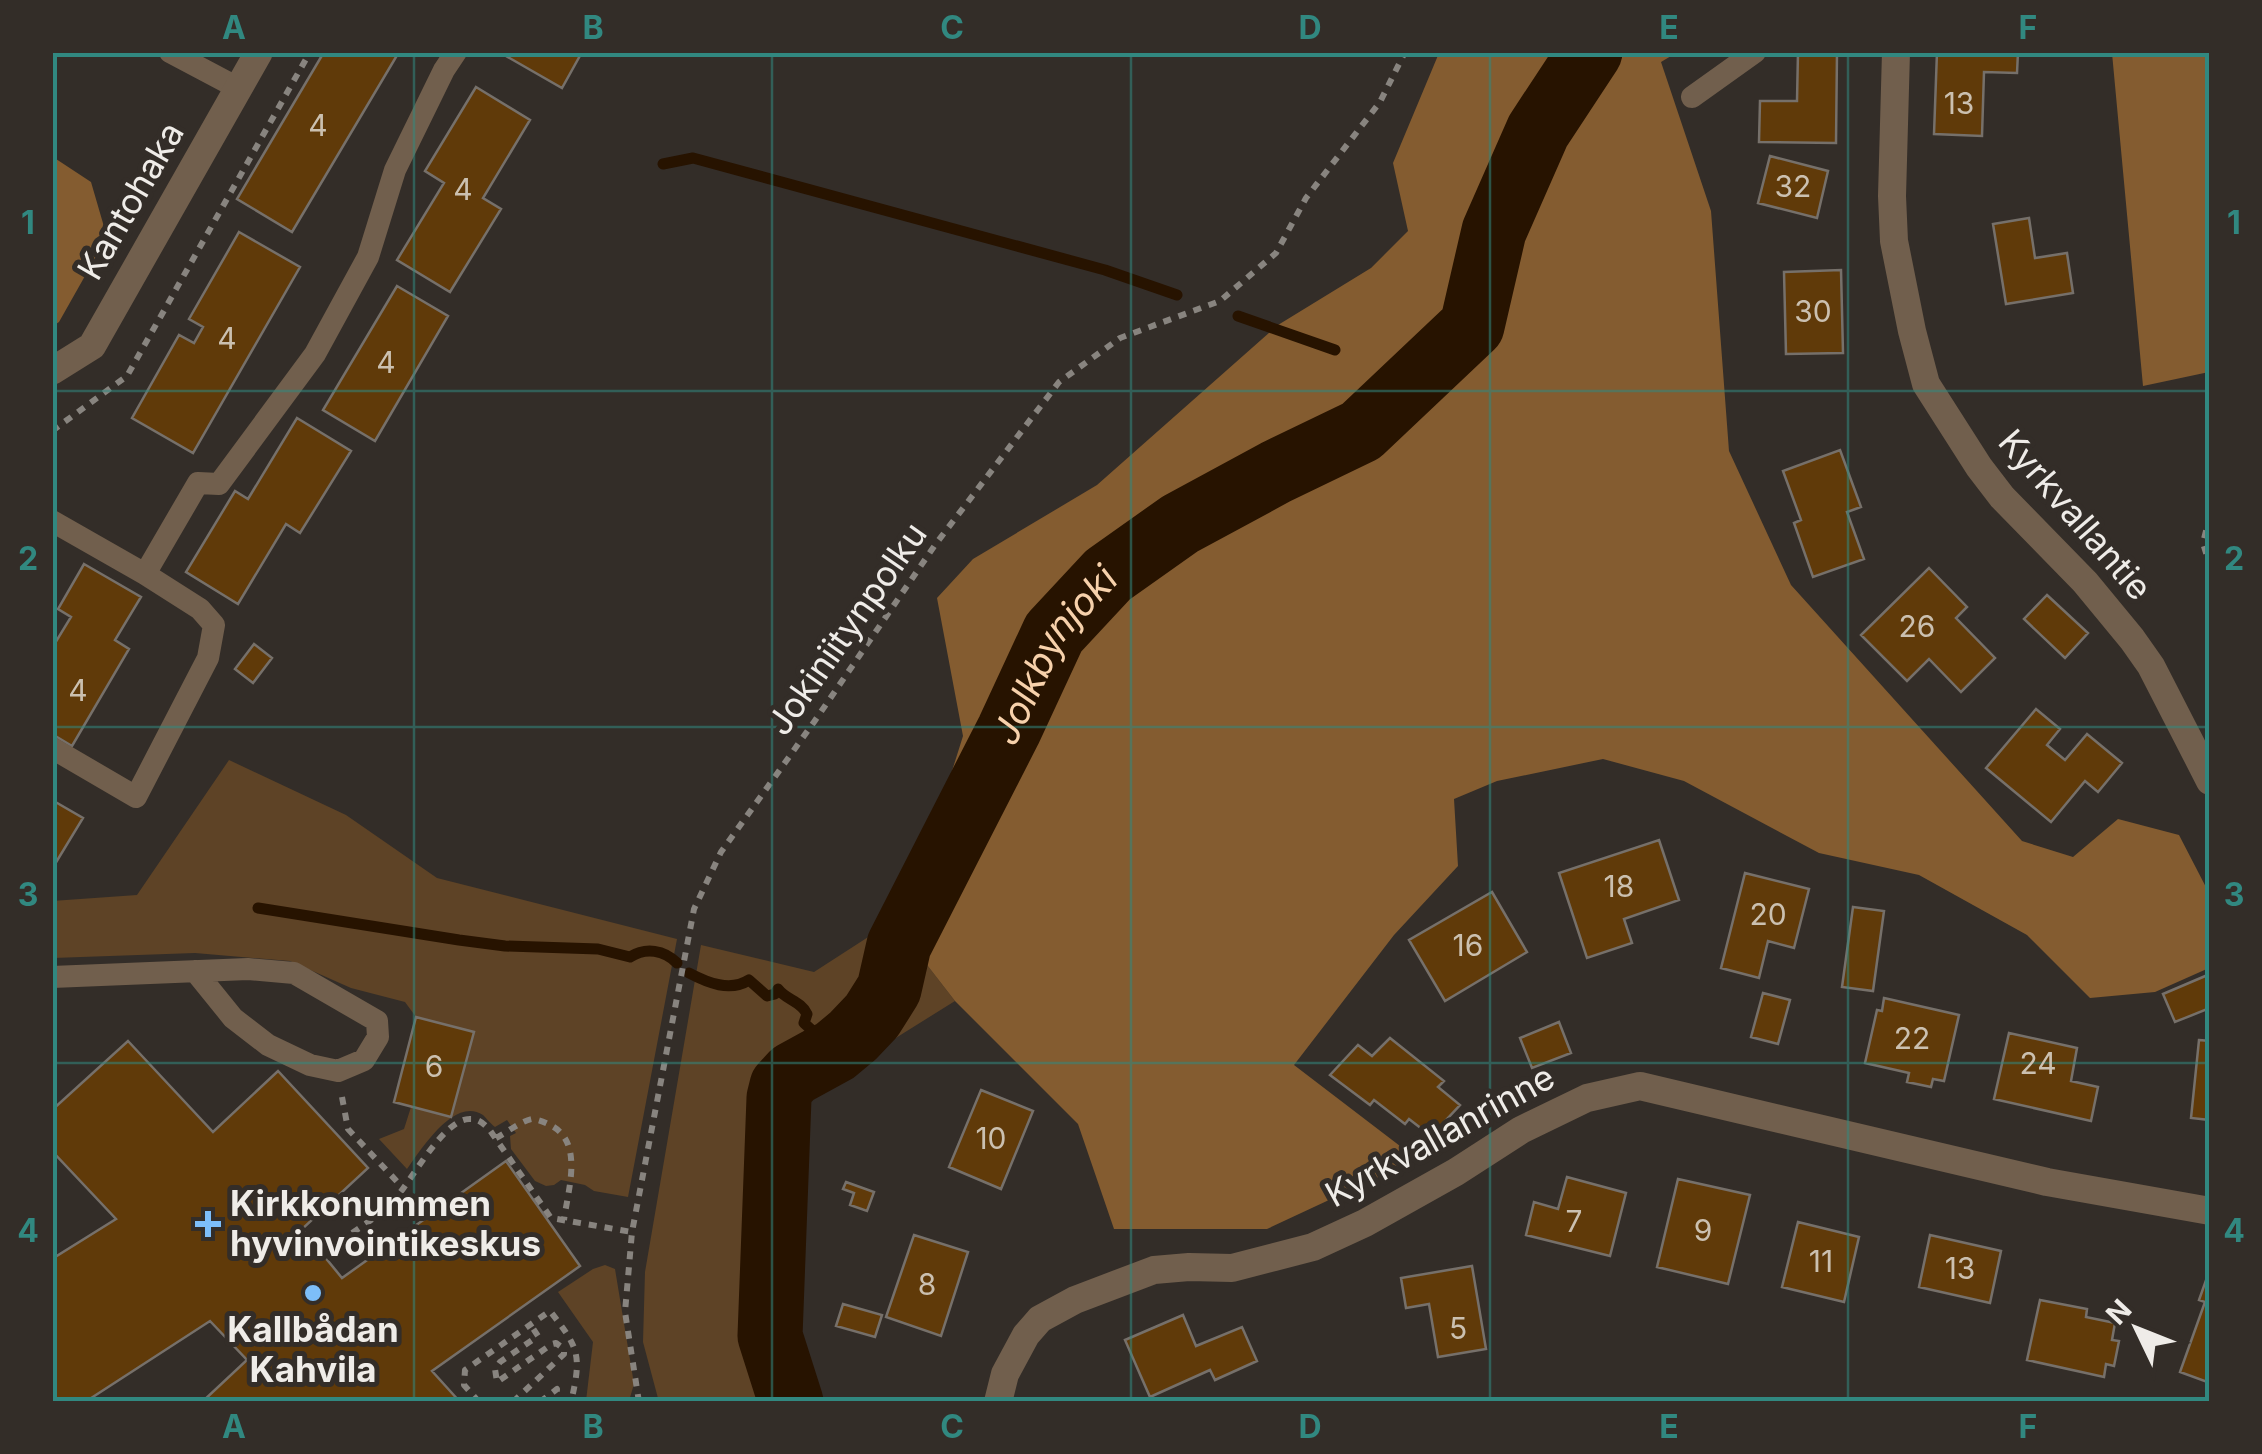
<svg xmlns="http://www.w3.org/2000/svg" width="2262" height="1454" viewBox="0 0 2262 1454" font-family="Inter,sans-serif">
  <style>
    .green { fill: #5e4326 }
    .forest { fill: #845c30 }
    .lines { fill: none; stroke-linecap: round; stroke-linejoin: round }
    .stream { stroke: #271300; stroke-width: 11 }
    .river { stroke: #271300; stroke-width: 65 }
    .building { fill: #603a09; stroke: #76706a; stroke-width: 2.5 }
    .path { stroke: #88847f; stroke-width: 6; stroke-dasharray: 8 8; stroke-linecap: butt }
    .service { stroke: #715f4d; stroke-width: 22 }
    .minor { stroke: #715f4d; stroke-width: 28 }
    .grid { fill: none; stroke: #318880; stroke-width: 2.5; stroke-opacity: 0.55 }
    .poi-dot { fill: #7dbef9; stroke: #332d28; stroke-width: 4 }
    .labels { text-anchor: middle; stroke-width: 10; stroke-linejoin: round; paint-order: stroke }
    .number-label { font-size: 30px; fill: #cbc0b0 }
    .street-label { font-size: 35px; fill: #efece8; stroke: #332d28 }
    .poi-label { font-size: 35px; font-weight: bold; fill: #efece8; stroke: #332d28; text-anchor: start }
    .water-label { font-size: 38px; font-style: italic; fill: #f7d1ab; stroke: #332d28 }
    .neatline { fill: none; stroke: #318880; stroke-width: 4 }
    .grid-label { font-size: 32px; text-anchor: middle; font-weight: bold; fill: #318880 }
  </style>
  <rect width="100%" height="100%" fill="#332d28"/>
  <path class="green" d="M229 760 346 815 437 878 677 939 628 1197 594 1191 585 1185 561 1180 554 1185 546 1186 535 1181 511 1149 510 1136 516 1133 507 1120 495 1127C493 1126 485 1117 483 1115 454 1096 421 1150 407 1169L379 1139 404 1129 411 1107 451 1117 473 1032 416 1017 405 1002 351 988 290 961 195 953 53 958 52 901 137 895Z
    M893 921 955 1001 806 1094 788 1325 822 1401 659 1402 643 1342 645 1272 701 945 814 972Z
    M605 1265 615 1269 634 1384 629 1401H586L593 1342 558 1292 593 1269Z"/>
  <path class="forest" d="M1676 53 1661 62 1711 211 1729 451 1791 585 2022 841 2073 857 2118 819 2179 835 2209 893V968L2155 992 2090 998 2027 935 1919 875 1819 853 1684 781 1603 759 1497 781 1454 799 1458 866 1394 935 1294 1065 1417 1159 1267 1229H1114L1078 1124 955 1001 893 921 936 822 963 736 937 598 973 559 1097 485 1278 325 1371 268 1408 231 1393 163 1439 53Z
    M2112 53H2209V372L2143 386Z
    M53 157 91 182 107 237 59 322 53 326Z"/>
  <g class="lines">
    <path class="stream" d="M663 164 693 158 1105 270 1177 295
      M1238 316 1335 350
      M258 908 459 940 505 946 598 949 630 957C646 947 664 950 677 963
      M689 973C708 983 730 992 749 980L767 996 775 994 778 989C786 1000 801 1001 807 1014L804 1023 835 1051"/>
    <path class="river" id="s1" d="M791 1402 770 1336 779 1098 782 1086 793 1074 835 1051 853 1036 872 1016 889 989 899 945 1009 730 1054 633 1108 575 1180 524 1276 472 1361 431 1472 326 1494 231 1538 131 1590 52"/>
  </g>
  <path class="building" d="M324 52H399L292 232 237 199Z
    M508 52H582L562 88 506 56Z
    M1798 52H1837L1836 143 1759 142 1760 101H1797Z
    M1937 52H2018L2017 73 1984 72 1982 136 1934 134Z
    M476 87 530 120 483 198 501 209 450 292 397 260 444 183 425 171Z
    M1770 156 1828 171 1817 218 1758 203Z
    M2029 218 2035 258 2067 253 2073 293 2006 304 1993 224Z
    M239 232 300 267 193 453 132 418 179 335 194 343 203 327 189 319Z
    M1841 270 1843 353 1786 354 1784 272Z
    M397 286 448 316 375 441 323 410Z
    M297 418 351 451 300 533 286 524 238 604 186 572 235 491 248 499Z
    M1840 450 1861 507 1847 512 1864 559 1813 577 1794 523 1801 520 1783 471Z
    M84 564 141 597 115 640 129 649 72 746 52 734V648L71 617 58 609Z
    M1929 568 1967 607 1956 618 1995 658 1961 692 1929 659 1907 681 1861 635Z
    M2047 595 2088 633 2065 658 2024 619Z
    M254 644 272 658 253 683 235 669Z
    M2036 709 2060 729 2047 745 2065 760 2087 734 2122 763 2098 792 2085 781 2051 822 1986 768Z
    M52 800 83 818 52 869Z
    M1659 840 1679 900 1624 919 1632 943 1587 958 1559 873Z
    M1745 873 1809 889 1794 948 1768 941 1759 978 1721 968Z
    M1492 892 1527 952 1445 1001 1409 940Z
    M1853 907 1884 911 1873 991 1842 987Z
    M2210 974V1008L2175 1022 2163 994Z
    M1763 993 1790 1000 1778 1044 1751 1037Z
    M1884 998 1959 1015 1944 1081 1933 1079 1931 1087 1907 1082 1909 1073 1865 1063 1877 1010 1882 1011Z
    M416 1017 474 1032 451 1117 394 1102Z
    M1559 1022 1571 1053 1532 1068 1520 1038Z
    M2009 1033 2077 1048 2071 1081 2098 1087 2091 1121 1994 1099Z
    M1390 1038 1444 1081 1438 1087 1460 1105 1431 1136 1409 1119 1405 1124 1374 1100 1370 1105 1330 1075 1358 1045 1372 1056Z
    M2199 1040 2210 1041V1120L2191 1118Z
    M128 1041 213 1132 278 1071 368 1168 302 1229 342 1278 506 1161 580 1266 432 1371 460 1402H202L247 1360 210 1321 85 1402H52V1259L116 1219 52 1151V1110Z
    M981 1090 1033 1111 1001 1189 949 1167Z
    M1567 1177 1626 1193 1610 1256 1526 1235 1534 1202 1558 1209Z
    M1678 1179 1750 1195 1728 1284 1657 1267Z
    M846 1182 874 1192 867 1211 850 1205 854 1193 843 1189Z
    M1798 1222 1859 1237 1844 1302 1782 1287Z
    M914 1235 968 1252 941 1336 886 1317Z
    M1930 1235 2001 1251 1990 1303 1919 1287Z
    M1472 1266 1486 1349 1438 1357 1429 1304 1406 1308 1401 1278Z
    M2210 1269V1383L2180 1372 2205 1302 2199 1300Z
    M2040 1300 2087 1309 2086 1317 2115 1323 2112 1340 2119 1341 2114 1366 2106 1364 2104 1377 2027 1360Z
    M843 1304 882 1315 875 1337 836 1326Z
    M1183 1315 1196 1346 1242 1327 1257 1361 1215 1380 1210 1370 1150 1397 1125 1340Z"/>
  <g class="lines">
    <path class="path" d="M52 431 127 376 310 52
      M2210 515 2203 543 2210 566
      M342 1097 348 1129 403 1188
      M496 1138C506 1133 521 1121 532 1119 537 1119 544 1122 548 1124 585 1140 568 1189 564 1220
      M339 1242C357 1229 380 1216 395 1199 412 1180 443 1120 469 1119 478 1118 484 1124 489 1129L551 1218 632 1232
      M479 1402 464 1385 465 1370 550 1311C579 1348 582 1355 571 1402
      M513 1402 564 1354V1349L556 1343 552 1344 497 1382 495 1369 500 1362 538 1336 530 1324
      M540 1402 557 1389 556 1402
      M639 1402 625 1312 632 1232 694 909 721 852 814 722 935 545 1059 382 1120 338 1220 301 1276 253 1306 198 1380 102 1405 52"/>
    <path class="service" d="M170 52 238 88
      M1692 97 1755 52
      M52 521 145 574
      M52 748 136 797 208 658 214 625 200 609 145 574 198 483 219 484 315 354 368 257 395 170 444 70 456 52
      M52 977 248 969 294 973 377 1021 378 1037 364 1060 338 1071 310 1065 268 1045 233 1018 195 971"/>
    <path class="minor" d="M1896 52 1892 196 1894 241 1912 331 1926 384 1979 467 2002 497 2085 582 2132 639 2151 666 2210 781
      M52 371 92 346 259 52
      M998 1402 1005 1374 1026 1335 1040 1319 1075 1300 1154 1270 1189 1267 1232 1268 1313 1247 1365 1223 1456 1172 1521 1130 1587 1098 1640 1086 2047 1182 2210 1211"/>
  </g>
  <path class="grid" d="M414 52V1402M772 52V1402M1131 52V1402M1490 52V1402M1848 52V1402M52 391H2210M52 727H2210M52 1063H2210"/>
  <g class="poi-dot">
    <path d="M203 1209h10v10h10v10h-10v10h-10v-10h-10v-10h10z"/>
    <circle cx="313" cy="1293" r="10"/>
  </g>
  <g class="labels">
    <g class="number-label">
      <text x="1959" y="114">13</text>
      <text x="318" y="136">4</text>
      <text x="1793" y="197">32</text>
      <text x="463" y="200">4</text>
      <text x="1813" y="322">30</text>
      <text x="227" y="349">4</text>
      <text x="386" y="373">4</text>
      <text x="1917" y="637">26</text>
      <text x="78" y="701">4</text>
      <text x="1619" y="897">18</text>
      <text x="1768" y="925">20</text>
      <text x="1468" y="956">16</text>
      <text x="1912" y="1049">22</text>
      <text x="2038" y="1074">24</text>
      <text x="434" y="1077">6</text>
      <text x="991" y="1149">10</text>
      <text x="1574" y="1232">7</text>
      <text x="1703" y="1241">9</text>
      <text x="1821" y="1272">11</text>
      <text x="1960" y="1279">13</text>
      <text x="927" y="1295">8</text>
      <text x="1458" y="1339">5</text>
    </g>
    <g class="street-label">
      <text transform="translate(131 201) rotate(-60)" y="12">Kantohaka</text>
      <text transform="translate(2075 515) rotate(49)" y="12">Kyrkvallantie</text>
      <text transform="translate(847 629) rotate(-55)" y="12">Jokiniitynpolku</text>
      <text transform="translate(1440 1136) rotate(-29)" y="12">Kyrkvallanrinne</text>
    </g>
    <g class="poi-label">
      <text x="230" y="1216">Kirkkonummen<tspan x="230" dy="40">hyvinvointikeskus</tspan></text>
      <text x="313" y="1342" text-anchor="middle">Kallbådan<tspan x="313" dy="40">Kahvila</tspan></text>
    </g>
    <g class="water-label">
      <text dy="13" stroke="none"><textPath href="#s1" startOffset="842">Jolkbynjoki</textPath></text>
    </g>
  </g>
  <rect width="2262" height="1454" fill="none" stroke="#332d28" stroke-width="110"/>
  <g transform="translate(2137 1329) rotate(313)" stroke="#332d28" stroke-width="8" paint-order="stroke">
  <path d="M0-8L18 38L0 25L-18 38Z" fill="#efece8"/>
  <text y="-15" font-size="28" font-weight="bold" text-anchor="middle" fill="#efece8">N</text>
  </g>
  <rect x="55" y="55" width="2152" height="1344" class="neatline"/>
  <g class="grid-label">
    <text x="234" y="39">A</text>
    <text x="593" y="39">B</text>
    <text x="952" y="39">C</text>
    <text x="1310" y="39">D</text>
    <text x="1669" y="39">E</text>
    <text x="2028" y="39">F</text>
    <text x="28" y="234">1</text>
    <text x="2234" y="234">1</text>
    <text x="28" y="570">2</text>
    <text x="2234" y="570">2</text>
    <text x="28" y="906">3</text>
    <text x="2234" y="906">3</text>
    <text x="28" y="1242">4</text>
    <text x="2234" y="1242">4</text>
    <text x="234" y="1438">A</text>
    <text x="593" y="1438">B</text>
    <text x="952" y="1438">C</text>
    <text x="1310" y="1438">D</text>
    <text x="1669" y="1438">E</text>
    <text x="2028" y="1438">F</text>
  </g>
</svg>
